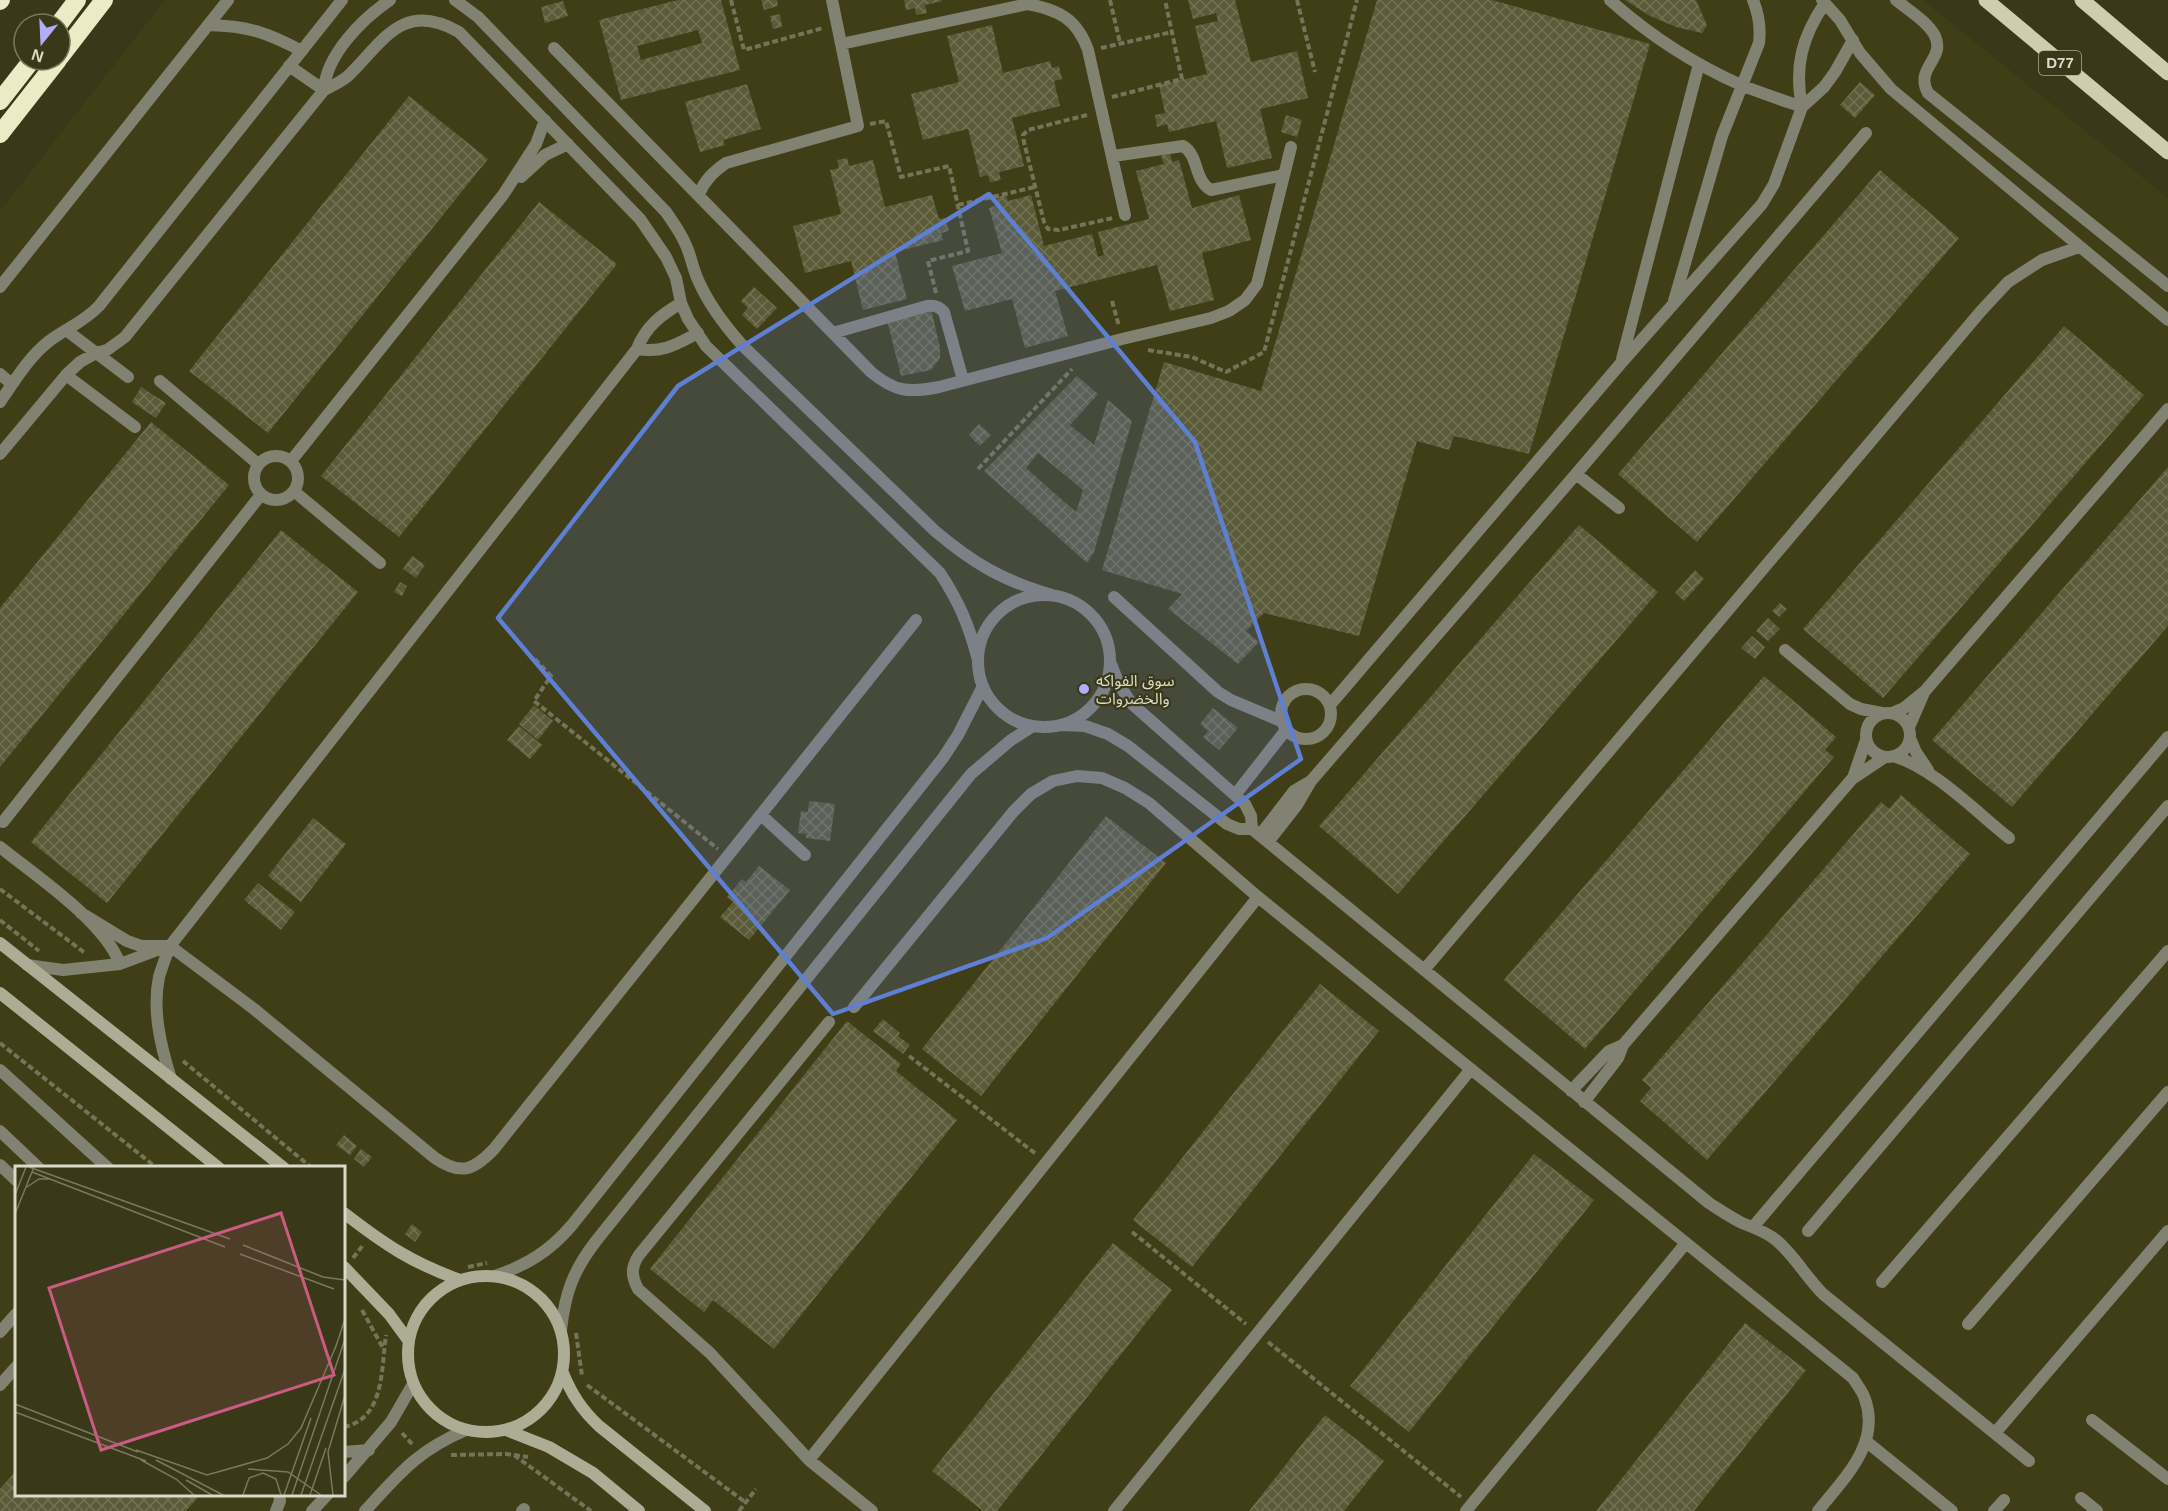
<svg xmlns="http://www.w3.org/2000/svg" width="2168" height="1511" viewBox="0 0 2168 1511" font-family="Helvetica,'Noto Sans Arabic',sans-serif">
  <style>
    .built { fill: #3f3e16; fill-rule: evenodd }
    .building { fill: url(#building-cross-hatch); fill-rule: evenodd }
    .lines { fill: none; stroke-linecap: round; stroke-linejoin: round }
    .path { stroke: #75745a; stroke-width: 4; stroke-dasharray: 6 3; stroke-linecap: butt }
    .lane { stroke: #828273; stroke-width: 12 }
    .street { stroke: #828273; stroke-width: 12 }
    .secondary { stroke: #adad95; stroke-width: 12 }
    .primary { stroke: #ceceaf; stroke-width: 15 }
    .highway { stroke: #ebecc6; stroke-width: 18 }
    .marked { fill: #5f7fd2; fill-opacity: 0.2; stroke: #5f7fd2; stroke-width: 4.5; stroke-linejoin: round }
    .poi-dot { fill: #b3adf9; stroke: #393818; stroke-width: 2 }
    .labels { text-anchor: middle; stroke-width: 4.5; stroke-linejoin: round; paint-order: stroke }
    .shield { fill: #393818; stroke: #aaa993; stroke-width: 1.5 }
    .shield-label { font-size: 15px; font-weight: bold; fill: #dadac8 }
    .poi-label { font-size: 16px; fill: #dadac8; stroke: #393818; text-anchor: start }
    .inset-road { fill: none; stroke: #79795e; stroke-width: 1.5 }
    .view { fill: #ca5c81; fill-opacity: 0.15; stroke: #ca5c81; stroke-width: 3 }
    .inset-edge { fill: none; stroke: #dadac8; stroke-width: 3 }
  </style>
  <defs>
    <pattern id="building-cross-hatch" width="8" height="8" patternUnits="userSpaceOnUse" patternTransform="scale(1.5)"><rect width="8" height="8" fill="#5b5b3a"/><path d="M0 0l8 8M0 8l8-8" fill="none" stroke="#727255"/></pattern>
  </defs>
  <rect width="100%" height="100%" fill="#393818"/>
  <path class="built" d="M165 0H1923L2168 198V1511H0V211ZM16 1168H344V1494H16Z"/>
  <path class="building" d="M678 0H721L740 70 621 100 599 20ZM698 30 702 43 641 60 637 46Z
    M761 0H777L778 6 764 10Z
    M904 0H942V1L925 5 927 13 916 15 915 8 906 10Z
    M1188 0H1235L1251 62 1297 51 1308 98 1260 109 1272 158 1227 168 1216 121 1169 132 1167 124 1157 127 1155 115 1165 113 1159 85 1207 74 1195 26 1218 21 1216 13 1193 19Z
    M1377 0H1492L1650 44 1529 454 1454 436 1449 450 1417 441 1359 636 1264 613 1246 631 1259 642 1238 664 1168 609 1182 594 1102 570 1164 362 1261 391Z
    M1625 0H1696L1707 25 1702 33 1676 27 1650 16Z
    M563 1 568 16 545 23 541 7Z
    M780 14 782 27 773 29 770 16Z
    M992 25 1003 73 1050 61 1052 68 1059 66 1062 79 1054 81 1060 106 1012 118 1024 166 999 172 1001 180 990 182 988 175 980 177 968 129 923 140 911 94 959 82 947 36Z
    M1860 82 1875 95 1855 118 1840 105Z
    M747 84 761 129 723 140 725 145 700 152 685 102Z
    M409 96 488 159 268 433 189 371Z
    M1286 115 1302 120 1297 137 1281 132Z
    M1170 153 1172 162 1179 160 1192 208 1239 195 1251 240 1202 253 1214 300 1170 311 1157 265 1055 291 1068 336 1025 348 1012 299 965 311 952 266 1002 253 989 208 998 205 996 197 1006 195 1008 201 1031 195 1044 246 1092 234 1098 257 1104 255 1098 232 1149 219 1136 171 1164 164 1161 156Z
    M847 158 849 166 873 160 885 207 932 195 939 219 945 218 949 231 941 233 943 240 895 252 907 299 863 310 851 261 805 273 793 226 841 214 830 170 839 168 837 160Z
    M1880 170 1959 238 1697 542 1618 474Z
    M539 202 617 264 399 537 321 476Z
    M754 287 777 308 757 329 742 315 748 308 741 301Z
    M931 309 940 347V358L931 370 901 376 887 320Z
    M2064 326 2144 395 1883 698 1803 629Z
    M1077 376 1098 394 1070 425 1094 445 1108 400 1132 421 1094 552 1087 563 984 471ZM1038 453 1083 490 1076 512 1026 468Z
    M141 387 166 403 156 418 132 402Z
    M151 422 229 485 0 767V608Z
    M979 424 991 435 980 446 969 435Z
    M2168 467V626L2012 807 1932 740Z
    M1579 525 1658 592 1398 894 1319 826Z
    M281 530 358 592 107 903 31 842Z
    M412 556 425 565 416 578 403 569Z
    M1695 570 1704 579 1684 601 1675 593Z
    M400 582 407 586 402 596 394 592Z
    M1780 603 1787 609 1779 617 1772 611Z
    M1768 618 1780 629 1768 641 1756 631Z
    M1752 636 1765 647 1755 659 1741 648Z
    M1764 676 1836 737 1825 750 1834 757 1585 1049 1504 980Z
    M534 705 553 721 538 740 519 724Z
    M1213 708 1238 728 1219 750 1203 737 1208 731 1200 724Z
    M519 726 542 745 530 759 507 740Z
    M1901 795 1970 854 1707 1160 1640 1101 1651 1088 1642 1080 1881 802 1889 809Z
    M809 801 835 804 830 841 806 838V834L798 833 801 811 808 812Z
    M1106 816 1166 863 981 1096 922 1049Z
    M313 818 346 844 301 902 268 876Z
    M759 866 790 890 749 940 720 917 733 902 727 897 742 879 746 882Z
    M258 883 295 912 281 930 244 900Z
    M1320 984 1379 1031 1192 1267 1133 1220Z
    M883 1019 900 1033 898 1036 910 1045 903 1054 873 1031Z
    M847 1021 901 1064 896 1071 957 1120 774 1349 713 1300 704 1312 650 1269Z
    M344 1135 357 1146 350 1155 336 1145Z
    M361 1149 372 1157 364 1167 354 1159Z
    M1534 1154 1594 1200 1409 1432 1350 1386Z
    M412 1224 422 1232 415 1242 405 1234Z
    M1113 1243 1172 1290 997 1511H983L932 1471Z
    M1745 1323 1806 1370 1694 1511H1596Z
    M1325 1415 1384 1461 1344 1511H1249Z
    M16 1471V1494H201L186 1511H0V1489Z"/>
  <g class="lines">
    <path class="path" d="M731 0 744 50 823 28
      M1110 0 1120 43
      M1297 0 1315 72
      M1101 48 1172 32
      M1112 97 1182 79 1165 0
      M1087 115 1028 130 1023 135 1024 142 1044 222 1048 229 1059 230 1113 218
      M870 124 886 121 901 177 949 166 968 251 928 261 936 293
      M958 205 1035 187
      M1112 301 1119 326
      M1148 350 1192 357 1226 372 1264 352 1357 0
      M978 469 1072 369
      M535 659 551 676 534 701 718 849
      M0 889 85 953
      M0 920 39 951
      M0 1043 157 1168
      M909 1056 1036 1154
      M183 1061 312 1168
      M1132 1232 1246 1324
      M353 1258 363 1245
      M468 1267 487 1263
      M362 1310 383 1348
      M576 1333 582 1376
      M1268 1342 1461 1497
      M587 1385 745 1502
      M344 1427C385 1418 381 1369 386 1335
      M402 1433 413 1445
      M451 1455 506 1454 528 1457
      M514 1455 591 1511
      M739 1511 756 1489"/>
    <path class="lane" d="M455 0 478 17 666 212C675 225 684 238 689 253 692 262 694 271 698 280 709 305 725 326 743 346L935 531C974 564 1002 580 1052 595
      M1610 0C1649 35 1694 64 1741 85 1761 93 1782 100 1802 107
      M1822 0 1840 20 1860 53 1891 89 2168 320
      M1896 0C1908 10 1928 22 1935 36 1946 59 1914 68 1928 93L2168 286
      M208 25C248 26 266 32 302 51
      M841 44 1028 4C1059 10 1077 19 1088 50L1125 215
      M554 48 871 372C895 392 909 393 939 387L1122 339 1211 318 1229 311 1245 300 1257 284 1291 147
      M289 66 324 90
      M324 90C326 55 362 19 390 0
      M1802 107C1794 66 1802 37 1825 3
      M1113 156 1183 146C1199 155 1194 181 1211 190L1284 175
      M521 177 545 155 568 144
      M699 194C705 180 713 172 726 163L858 126 832 0
      M0 287 228 0
      M1674 301 1722 136 1759 43C1761 27 1759 15 1753 0
      M66 330 128 377
      M833 333 927 306C934 305 938 306 944 312L963 380
      M637 349C663 353 675 345 698 333
      M1622 359 1699 64
      M0 374 7 380 14 382
      M66 375 135 427
      M160 381 258 464
      M0 402C14 382 28 358 48 342 65 329 84 322 99 306L342 0
      M0 454 66 375 80 362 96 353 107 350 125 337 324 90C332 86 341 82 348 76 384 41 402 0 459 32L640 219 666 257 676 278 681 303 688 319 706 346 940 573C959 602 969 625 978 660
      M254 478a22 22 0 1 1 44 0a22 22 0 1 1-44 0Z
      M291 461 503 195 536 144 545 120
      M1576 474 1619 508
      M295 492 380 563
      M978 661a66 66 0 1 1 132 0a66 66 0 1 1-132 0Z
      M1114 597 1218 692 1231 700 1281 721
      M1785 650 1850 704 1861 709 1882 713
      M1111 664 1119 684 1131 703 1245 804 1251 816 1252 829
      M1281 714a25 25 0 1 1 50 0a25 25 0 1 1-50 0Z
      M1330 705 1622 362 1762 204 1774 184 1802 107 1824 87 1835 72 1853 40
      M1866 735a22 22 0 1 1 44 0a22 22 0 1 1-44 0Z
      M1892 713 1904 708 1925 691 2168 409
      M1061 725 1085 726 1108 734 1128 746 1227 824 1239 829H1252L1709 1203C1720 1210 1730 1217 1742 1223 1754 1228 1765 1231 1776 1240 1794 1255 1806 1277 1823 1294L2029 1461
      M1909 727 1923 695
      M1910 738 1916 752 1928 770
      M1893 756C1934 768 1975 811 2009 838
      M1854 775 1866 740
      M1235 795 1286 730
      M761 815 805 855
      M3 822 260 496
      M1260 835 1294 791 1311 781
      M1268 842 1297 805 1311 781 1576 474 1866 133
      M0 847C36 876 104 921 120 964
      M81 913 127 941 141 946H170L254 1009 435 1158C461 1176 474 1170 494 1149L916 620
      M27 965 63 970 120 964 160 949
      M1424 970 1981 311 2008 282 2042 260 2079 247
      M854 1007 1013 812 1031 794 1053 781 1077 776 1102 778 1125 788 1149 803 1258 897 1853 1378C1857 1385 1863 1392 1865 1399 1881 1444 1844 1478 1818 1511
      M829 1022 639 1255C631 1267 631 1276 638 1289L710 1353 809 1460 872 1511
      M0 1070 108 1168
      M171 1079C161 1047 152 1011 159 977 162 967 166 956 170 946L637 349C646 326 661 315 681 303
      M1571 1091 1609 1051 1623 1045
      M1584 1102 1618 1058 1623 1045 1852 779 1885 757
      M0 1131 39 1168
      M1753 1227 2168 737
      M1808 1231 2168 806
      M495 1276C527 1265 550 1251 572 1225L943 758 958 735 983 686
      M1882 1282 2168 951
      M1968 1324 2168 1092
      M561 1330C565 1293 573 1271 596 1241L971 774 1011 740 1033 726
      M0 1385 16 1367
      M2092 1420 2168 1479
      M1995 1433 2168 1231
      M1867 1442 1952 1511
      M809 1460 1258 897
      M2081 1498 2097 1511
      M276 1511 280 1501 279 1494
      M522 1511 524 1509
      M1114 1511 1471 1069
      M1466 1511 1686 1243
      M1994 1511 2004 1500"/>
    <path class="street" d="M0 1165 16 1180
      M0 1332 16 1314
      M344 1452 369 1450
      M344 1477 391 1422 413 1384
      M312 1511 328 1494
      M365 1511C399 1474 418 1450 466 1430"/>
    <path class="secondary" d="M0 943 284 1168
      M0 993 219 1168
      M344 1213C384 1244 412 1263 460 1280
      M344 1267 389 1314 408 1340
      M408 1354a78 78 0 1 1 156 0a78 78 0 1 1-156 0Z
      M563 1373C572 1395 582 1410 599 1426L705 1511
      M506 1430 549 1447 593 1473 639 1511"/>
    <path class="primary" d="M1986 0 2168 152
      M2082 0 2168 73"/>
    <path class="highway" d="M0 1 1 0
      M59 24 77 0
      M60 57 104 0
      M0 101 32 60
      M0 134 58 60"/>
  </g>
  <path class="marked" d="M989 194 1195 442 1301 759 1047 938 833 1014 498 618 678 386Z"/>
  <circle class="poi-dot" cx="1084" cy="689" r="6"/>
  <g class="labels">
    <rect class="shield" x="2039" y="51" width="42" height="24" rx="4.5"/>
    <g class="shield-label">
      <text x="2060" y="68">D77</text>
    </g>
    <g class="poi-label">
      <text x="1096" y="686">سوق الفواكه<tspan x="1096" dy="18">والخضروات</tspan></text>
    </g>
  </g>
  <g transform="translate(15 1166)">
    <rect width="330" height="330" fill="#393818"/>
    <path class="inset-road" d="M14 1 215 73M17 6 210 81M12 21 24 13H36M0 29 11 1M0 48 19 1M228 79 308 111M225 88 319 123M308 111 330 114M320 183 330 153M0 238 123 286M0 246 131 295M121 284 192 309 252 292 273 278 286 262 321 180M126 294 161 313 179 329M141 294 208 329M233 303 273 306 306 329M171 314 197 329M228 329 234 312 248 307 261 313 266 329M269 329 296 252M277 329 330 173M286 329 330 203M295 329 311 282M318 329 313 286 330 229"/>
    <path class="view" d="M266 47 319 209 86 284 34 122Z"/>
    <rect width="330" height="330" class="inset-edge"/>
  </g>
  <g transform="translate(42 42) rotate(198)"><circle r="28" fill="#393818" stroke="#79795e" stroke-width="1.5"/>
  <path d="M0-4.5L10 22L0 15L-10 22Z" fill="#b3adf9"/>
  <text y="-9" font-size="16" font-weight="bold" text-anchor="middle" fill="#dadac8">N</text>
  </g>
</svg>
